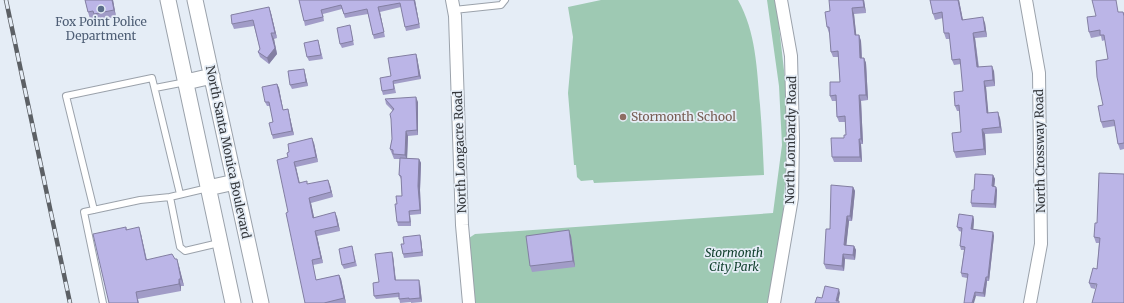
<svg xmlns="http://www.w3.org/2000/svg" width="1124" height="303" viewBox="0 0 1124 303" font-family="Merriweather,serif">
  <style>
    .green { fill: #9ec9b3 }
    .lines { fill: none; stroke-linecap: round; stroke-linejoin: round }
    .service-casing { stroke: #9ba2ab; stroke-width: 8 }
    .minor-casing { stroke: #9ba2ab; stroke-width: 14 }
    .tertiary-casing { stroke: #9ba2ab; stroke-width: 17 }
    .service { stroke: #fff; stroke-width: 6 }
    .minor { stroke: #fff; stroke-width: 12 }
    .tertiary { stroke: #fff; stroke-width: 15 }
    .rail-casing { stroke: #5c6065; stroke-width: 4.5 }
    .rail { stroke: #e5edf6; stroke-width: 3; stroke-dasharray: 9; stroke-linecap: butt }
    .wall { fill: #a19cc7 }
    .shaded-wall { fill: #837fa2 }
    .building { fill: #bbb5e7; stroke: #837fa2 }
    .service-dot { fill: #5c6f8a; stroke: #e5edf6; stroke-width: 1.5 }
    .education-dot { fill: #8d6e63; stroke: #e5edf6; stroke-width: 1.5 }
    .labels { text-anchor: middle; stroke-width: 3.5; stroke-linejoin: round; paint-order: stroke }
    .service-label { font-size: 12px; fill: #4e5e75; stroke: #e5edf6 }
    .education-label { font-size: 12px; fill: #785e54; stroke: #e5edf6; text-anchor: start }
    .street-label { font-size: 12px; fill: #33363a; stroke: #e5edf6 }
    .park-label { font-size: 12px; font-style: italic; fill: #13412f; stroke: #e5edf6 }
  </style>
  <rect width="100%" height="100%" fill="#e5edf6"/>
  <path class="green" d="M601 0H738C756 32 757 69 760 105 762 128 763 152 764 175L594 183 593 180 581 181 577 177 576 165H574L568 93 573 37 568 7Z
    M767 0H776L786 88 787 156 782 226 771 303H474L469 238 475 234 773 213 782 145 779 86Z"/>
  <g class="lines">
    <defs>
      <path id="service" d="M454 10 501 5 505 0
        M155 88 186 82
        M208 188 170 197 180 247 185 251 219 243
        M94 210 66 96 152 78 180 194
        M103 303 84 212 140 200 170 197"/>
      <path id="minor" d="M452 0 455 16 462 225 469 303
        M1026 0 1039 73 1041 244 1030 303
        M774 303 792 198 793 139 791 56 781 0"/>
      <path id="tertiary" d="M168 0 233 303
        M195 0 261 303
        M186 82 212 76
        M208 188 235 182"/>
    </defs>
    <use href="#service" class="service-casing"/>
    <use href="#minor" class="minor-casing"/>
    <use href="#tertiary" class="tertiary-casing"/>
    <use href="#service" class="service"/>
    <use href="#minor" class="minor"/>
    <use href="#tertiary" class="tertiary"/>
    <defs>
      <path id="rail" d="M6 0 70 303"/>
    </defs>
    <use href="#rail" class="rail-casing"/>
    <use href="#rail" class="rail"/>
  </g>
  <path class="wall" d="M85 0H113L116 17 96 21 95 18 90 19 88 12Z
    M299 0H415L420 28 406 31 405 27 401 7 380 12 385 37 374 39 373 35 368 14 345 18 342 9 323 14 324 21 305 26 304 21Z
    M864 0 866 13 854 14 856 35H859L861 41 862 58H864L866 63 868 100 861 101 863 144H861L862 162H834L832 157 846 135 845 122H839L837 117 836 101H832L830 96 840 82 838 57H833L831 52 830 33H829L827 27 830 11Z
    M930 0H959L963 20 985 23 987 37 975 38 979 67 994 71 995 86 986 87 988 113 1000 118 1002 133 985 134 986 155 956 158 954 152 961 132 960 111H957L955 106 963 91 961 64 954 65 952 60 950 39H946L944 33 943 18 935 20 933 14Z
    M269 7 271 13 277 38 274 39 277 54 269 64 260 57 258 52 260 49 254 26 234 29 232 24Z
    M1119 12H1123L1124 13V149L1120 150 1118 144 1115 126 1103 128 1101 122 1108 59 1105 40 1102 41 1101 36 1091 38 1089 32Z
    M350 25 354 45 342 48 340 44Z
    M319 44 323 59 309 61 307 57Z
    M416 54 417 57 421 79 394 84 396 93 383 95 382 91 391 76Z
    M305 73 308 86 292 89 290 85Z
    M277 84 279 88 283 110 288 109 294 135 273 139 272 135 273 122 270 106H267L265 102Z
    M385 99 418 102V135L408 136 407 158 419 159 421 163 420 190 421 214 410 215 411 226H398L397 222V204L402 196 401 179 399 175 400 159H394L390 149 392 139V110L386 104Z
    M314 143 318 162 296 167 299 183 308 184 330 185 333 197 311 203 314 217H337L340 231 317 236 323 263 313 265 316 280 339 275 341 279 346 303H305L288 212V157Z
    M1124 174 1095 289 1091 288 1089 283 1097 269 1099 243H1096L1094 237 1097 223Z
    M993 175 995 179 994 186 996 187 997 190 996 208 972 207 971 203 974 190Z
    M853 187 855 191 852 221H849L846 245 854 246 856 250 855 260 845 259 844 271 826 269 824 264 830 229Z
    M973 216 974 220 973 230 993 232 994 236 989 281H987L985 297 976 296 967 278 962 277 961 273 964 250H961L960 246 962 232 959 231 957 227Z
    M126 227 127 230 141 234 147 260 175 259 179 266 184 286H181V291L138 299 139 303H109Z
    M571 236 575 267 532 272 530 266Z
    M421 239 423 256 404 258 403 254Z
    M352 246 357 266 344 269 342 265Z
    M393 256 396 280 420 284 422 302 411 303V302L400 303 399 297 376 299 374 296 379 282Z"/>
  <path class="shaded-wall" d="M112 0H113L116 17 114 10Z
    M414 0H415L420 28 419 24Z
    M863 0H864L866 13 864 7Z
    M958 0H959L964 26 962 20Z
    M269 7 271 13 277 38 275 33Z
    M378 7 380 12 385 37 384 32Z
    M852 8 854 14 857 41 855 35Z
    M983 17 985 23 987 37 985 31Z
    M271 33 274 39 277 54 269 64 267 58Z
    M973 33 975 38 979 73 977 67Z
    M859 35 861 41 862 64 860 58Z
    M416 54 417 57 421 79 419 76Z
    M864 58 866 63 868 100 866 95Z
    M992 66 994 71 995 86 993 80Z
    M304 69 305 73 308 86 306 82Z
    M984 81 986 87 989 119 987 113Z
    M277 84 279 88 284 114 283 110Z
    M859 95 861 101 863 144 861 139Z
    M416 97 418 102V135L417 130Z
    M288 109 289 113 294 135 292 131Z
    M998 112 1000 118 1002 133 1000 127Z
    M982 129 985 134 986 155 984 149Z
    M406 131 408 136 407 160 405 155Z
    M312 138 314 143 318 162 316 157Z
    M859 139 861 144 862 162 860 157Z
    M419 159 421 163 420 190 421 214 420 210 418 186Z
    M294 162 296 167 301 188 299 183Z
    M993 175 995 179 994 190 992 186Z
    M328 180 330 185 333 197 331 192Z
    M853 187 855 191 852 221 850 216Z
    M996 187 997 190 996 208 994 204Z
    M309 198 311 203 315 222 313 218Z
    M409 211 410 215 411 226 410 222Z
    M335 212 337 217 340 231 338 226Z
    M847 216 849 221 846 249 844 245Z
    M973 216 974 220 973 233 971 229Z
    M139 227 141 234 148 267 146 260Z
    M569 230 571 236 575 267 573 261Z
    M315 231 317 236 323 263 321 258Z
    M993 232 994 236 989 281 988 277Z
    M420 235 421 239 423 256 422 252Z
    M854 246 856 250 855 260 853 255Z
    M392 252 393 256 396 284 395 280Z
    M843 254 845 259 844 271 842 266Z
    M177 259 179 266 184 286 181 279Z
    M339 275 341 279 346 303 344 298Z
    M986 277 987 281 985 297 983 293Z
    M179 279 181 286V291L179 284Z
    M419 280 420 284 422 302 420 298Z
    M839 289 840 293 838 303 836 301Z
    M975 292 976 296 974 303H972Z"/>
  <path class="building" d="M85 0H112L114 10 94 14 93 11 88 12Z
    M299 0H414L419 24 405 27 400 3 378 7 384 32 373 35 367 9 344 14 341 5 321 10 323 17 304 21Z
    M829 0H863L864 7 852 8 855 35H859L860 58H864L866 95H859L861 139H859L860 157H832L831 138H844V135H846L845 116 837 117 836 95 830 96V82H840L838 51 831 52 829 27H827L825 12 830 11Z
    M930 0H958L962 20 983 17 985 31 973 33 977 67 992 66 993 80 984 81 987 113 998 112 1000 127 982 129 984 149 954 152 952 133 961 132 959 105 955 106 954 92 963 91 960 59 952 60 949 33H944L942 12 933 14Z
    M1092 0H1116L1118 12H1123L1124 16V143L1118 144 1114 120 1101 122 1098 106 1103 105 1097 77 1096 61 1108 59 1104 35H1100V30L1089 32 1087 17 1096 16Z
    M269 7 275 33H271L275 48 267 58 258 52 260 49 253 20 232 24 231 15Z
    M350 25 353 41 340 44 337 28Z
    M318 40 321 55 307 57 304 43Z
    M416 54 419 76 393 81 394 89 382 91 380 78 391 76 388 58Z
    M304 69 306 82 290 85 288 71Z
    M277 84 283 110 288 109 292 131 272 135 269 123 273 122 269 102H265L262 87Z
    M416 97 417 130 406 131 405 155 393 154V150L390 149 392 139 391 119 390 114 394 109 385 99Z
    M312 138 316 157 294 162 299 183 307 181V184L328 180 331 192 309 198 313 218 335 212 338 226 315 231 321 258 312 260 316 280 339 275 344 298 324 303H305L286 213 288 212 277 160 288 157 287 153 289 152 288 144Z
    M400 158 419 159 418 186 420 210 409 211 410 222H397L395 204H397L396 196H402L401 176 399 175Z
    M1099 173 1124 174V303H1092L1097 284 1089 283 1093 268 1097 269 1100 238 1094 237 1095 223H1097Z
    M975 174 993 175 992 186 996 187 994 204 971 203 972 190H974Z
    M831 185 853 187 850 216H847L844 245 854 246 853 255 843 254 842 266 824 264 826 229H830Z
    M959 214 973 216 971 229 993 232 988 277H986L983 293 975 292 972 303H964L968 274 961 273 965 247 960 246 962 228 957 227Z
    M126 227V230L139 227 146 260 172 254 175 259H177L181 279H179V284L136 292 138 303H109L93 234Z
    M569 230 573 261 530 266 526 236Z
    M420 235 422 252 403 254 401 244H404L403 237Z
    M352 246 355 262 342 265 339 249Z
    M392 252 395 280H419L420 298 409 299V298L399 299V293L374 296 373 283 379 282 375 254Z
    M825 286 839 289 836 301H839V303H815L817 297 822 298Z"/>
  <circle class="service-dot" cx="101" cy="9" r="4"/>
  <circle class="education-dot" cx="623" cy="117" r="4"/>
  <g class="labels">
    <g class="service-label">
      <text x="101" y="26">Fox Point Police<tspan x="101" dy="14">Department</tspan></text>
    </g>
    <g class="education-label">
      <text x="631" y="121">Stormonth School</text>
    </g>
    <g class="street-label">
      <text transform="translate(791 140) rotate(-89)" y="4">North Lombardy Road</text>
      <text transform="translate(1040 151) rotate(-91)" y="4">North Crossway Road</text>
      <text transform="translate(228 152) rotate(78)" y="4">North Santa Monica Boulevard</text>
      <text transform="translate(460 152) rotate(-92)" y="4">North Longacre Road</text>
    </g>
    <g class="park-label">
      <text x="734" y="257">Stormonth<tspan x="734" dy="14">City Park</tspan></text>
    </g>
  </g>
</svg>
